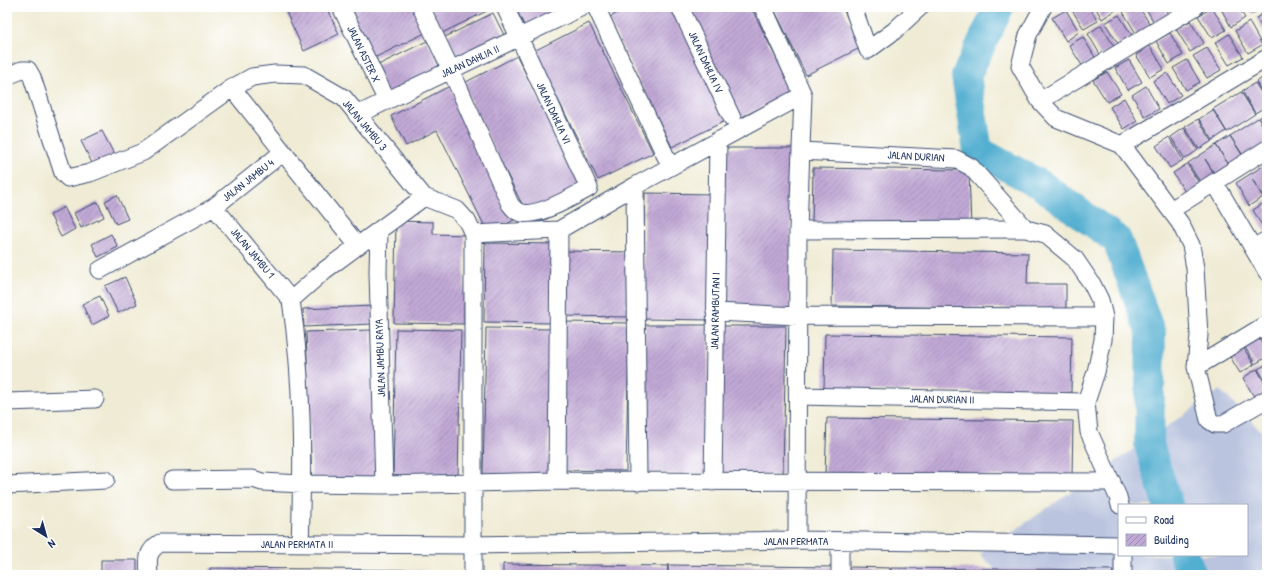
<svg xmlns="http://www.w3.org/2000/svg" width="1274" height="582" viewBox="0 0 1274 582" font-family="'Patrick Hand',sans-serif">
  <style>
    .industrial { fill: #bac4de; fill-rule: evenodd }
    .lines { fill: none; stroke-linecap: round; stroke-linejoin: round }
    .river { stroke: #52afd0; stroke-width: 30 }
    .building { fill: url(#building-hatch) }
    .minor-casing { stroke: #3b4b70; stroke-width: 19 }
    .minor { stroke: #fff; stroke-width: 17 }
    .labels { text-anchor: middle; stroke-width: 3.5; stroke-linejoin: round; paint-order: stroke }
    .street-label { font-size: 11px; fill: #1b2f5e; stroke: #fff }
  </style>
  <defs>
    <pattern id="building-hatch" width="6" height="6" patternUnits="userSpaceOnUse"><rect width="6" height="6" fill="#c1a9d5"/><path d="M-1 1l2-2M0 6l6-6M5 7l2-2" fill="none" stroke="#9c8ab0"/></pattern>
  </defs>
  <rect width="100%" height="100%" fill="#fff"/>
  <filter id="ink" filterUnits="userSpaceOnUse"><feTurbulence type="fractalNoise" baseFrequency=".025" numOctaves="2"/><feDisplacementMap in="SourceGraphic" scale="8" xChannelSelector="R" yChannelSelector="G"/><feConvolveMatrix kernelMatrix="1 2 1 2 8 2 1 2 1" color-interpolation-filters="sRGB"/></filter>
  <filter id="wash" filterUnits="userSpaceOnUse"><feTurbulence type="fractalNoise" baseFrequency=".012" numOctaves="4" result="noise"/><feDisplacementMap in="SourceGraphic" scale="16" xChannelSelector="R" yChannelSelector="G"/><feGaussianBlur stdDeviation="0.9" result="paint"/><feColorMatrix in="noise" values="0 0 0 0 0 0 0 0 0 0 0 0 0 0 0 0 0 1.4 0 .05"/><feComposite in="paint" operator="in"/></filter>
  <g filter="url(#wash)">
    <rect width="100%" height="100%" fill="#efebd4"/>
    <path class="industrial" d="M1220 390 1267 437V575H1001L980 554ZM1119 505H1247V555H1119Z"/>
    <g class="lines">
      <path class="river" d="M999 7 966 76 978 151 1041 185 1117 240 1151 334 1149 445 1168 505
        M1184 555 1192 575"/>
    </g>
    <g id="blocks">
      <path class="building" d="M292 7H326L339 34 304 51 285 10Z
        M346 7H415L427 32 372 59Z
        M429 7H495L442 33Z
        M515 7H570L526 29Z
        M629 7H671L727 120 672 147 608 18Z
        M683 7H751L793 92 738 119Z
        M773 7H842L862 47 806 75Z
        M1070 7H1089L1098 21 1084 29Z
        M1095 7H1114L1116 10 1102 19Z
        M1132 7H1139L1151 26 1137 35 1123 12Z
        M1145 7H1164L1169 16 1155 24Z
        M1220 7H1238L1245 18 1231 27Z
        M1248 7H1263L1252 14Z
        M1212 8 1226 30 1212 38 1198 16Z
        M1066 10 1079 32 1066 41 1052 18Z
        M1267 11V36L1256 18Z
        M493 13 506 39 456 64 443 38Z
        M1119 15 1133 37 1119 45 1105 23Z
        M1190 21 1204 43 1190 52 1176 29Z
        M1249 22 1262 45 1248 53 1235 31Z
        M589 23 653 153 598 180 534 51Z
        M1101 25 1115 48 1101 56 1088 34Z
        M1170 33 1183 55 1169 64 1156 41Z
        M1229 34 1243 57 1229 65 1215 43Z
        M1083 37 1096 59 1083 67 1069 45Z
        M427 41 441 67 385 95 372 68Z
        M1150 46 1164 69 1150 77 1136 55Z
        M1207 48 1221 70 1207 78 1193 56Z
        M517 56 588 198 533 226 462 84Z
        M1129 60 1142 82 1128 90 1115 68Z
        M1187 60 1200 82 1186 90 1173 68Z
        M1107 72 1121 94 1107 102 1093 80Z
        M1167 73 1181 95 1167 104 1153 81Z
        M1267 75V100L1256 82Z
        M1255 83 1267 101V106L1255 113 1242 91Z
        M450 86 516 219 488 233 437 130 406 146 391 116Z
        M1146 86 1159 109 1145 117 1132 95Z
        M1241 92 1255 114 1227 132 1213 109Z
        M1124 98 1137 121 1124 129 1110 107Z
        M1213 110 1226 131 1213 140 1199 119Z
        M1267 113V130L1259 118Z
        M1258 118 1267 132V143L1245 158 1230 136Z
        M1198 119 1212 141 1199 149 1185 127Z
        M1184 128 1198 150 1185 159 1171 137Z
        M102 131 115 156 94 167 81 141Z
        M1230 136 1244 158 1230 167 1216 145Z
        M1169 137 1183 160 1170 168 1156 146Z
        M1216 145 1230 167 1216 176 1205 159 1216 177 1202 185 1188 163Z
        M723 148H793L790 313 721 310Z
        M1187 164 1201 186 1187 195 1173 173Z
        M1263 166 1267 172V194L1263 196 1252 179 1263 197 1249 206 1236 183Z
        M813 168 958 170 969 172 971 226 812 224Z
        M645 193 715 194 712 320 643 319Z
        M117 195 128 219 116 224 105 201Z
        M1267 201V232H1266L1253 210Z
        M98 202 104 217 81 228 74 213Z
        M64 207 75 229 61 237 50 215Z
        M396 221 433 222V234L465 235 464 324 394 323Z
        M111 234 118 247 98 257 92 244Z
        M485 243 555 244 553 323 484 322Z
        M833 250 1028 253 1027 284H1066V309L832 306Z
        M563 251 633 252 631 317 562 316Z
        M125 277 137 304 118 313 105 286Z
        M100 296 109 316 92 325 82 304Z
        M373 306V324L304 327 303 309Z
        M564 322 629 323 626 471 561 470Z
        M645 325H709L707 474 642 473Z
        M721 326H786L783 475 719 474Z
        M1267 326V357L1255 364 1242 342 1256 334 1266 350 1256 333Z
        M486 328 551 329 548 477H483Z
        M396 329 461 330 458 478 393 477Z
        M371 330 376 478 312 481 306 332Z
        M825 334 1072 337 1071 393 824 390Z
        M1240 342 1254 365 1240 373 1226 350Z
        M1267 364V384L1258 369Z
        M1257 369 1267 387V394L1256 400 1243 378Z
        M827 418 1073 421 1072 477 825 474Z
        M101 560H137V575H101Z
        M503 564 668 566 667 575H503Z
        M668 565 835 567V575H668Z
        M851 567 890 568V575H841V568Z
        M210 568 424 570V575H210Z
        M891 568 1113 570 1112 575H891Z"/>
    </g>
  </g>
  <g filter="url(#ink)">
    <use href="#blocks" fill-opacity="0" stroke="#3b4b70" stroke-width="1"/>
    <g class="lines">
      <defs>
        <path id="minor" d="M341 7 387 101
          M421 7 451 70 510 204C513 208 516 212 522 213 539 217 574 196 589 188L505 7
          M596 7 666 157
          M680 7 732 118
          M763 7 803 95 798 230 797 540
          M853 7 868 50 894 31 920 7
          M1043 7 1028 35 1020 66 1040 101 1056 118 1122 145 1180 223 1191 245 1195 268 1199 335 1196 367 1209 420 1215 424H1223L1267 399
          M7 76 22 70H28L32 77 63 173 68 178 90 173 143 152 232 88 252 77 275 74 304 75 344 98 424 197 457 210 467 221 473 234 559 230 635 186 803 95
          M232 88 358 246
          M1040 101 1195 7
          M357 115 582 7
          M1122 145 1267 58
          M801 151 956 159 971 167 1026 229
          M1215 183 1267 272
          M635 186 638 482
          M214 207 291 300
          M1171 210 1267 149
          M379 230 378 272 384 485
          M798 230 1026 229 1045 234 1075 259 1092 284 1100 300 1104 317 1103 340 1096 372 1086 402 1089 432 1118 497 1120 505
          M473 234V575
          M1253 248 1267 240
          M100 270 214 207 282 153
          M715 312 798 316 1104 317
          M1196 367 1267 324
          M798 396 1086 402
          M7 402 95 399
          M172 480 253 479 262 482 302 484 384 485 557 481 1112 482
          M557 481 559 230
          M713 482 718 140
          M7 485 106 480
          M300 544C303 463 303 380 291 300L325 270 424 197
          M149 575C148 560 146 552 160 543L473 545 797 540 1119 545
          M840 575V541
          M1123 575V555"/>
      </defs>
      <use href="#minor" class="minor-casing"/>
      <use href="#minor" class="minor"/>
    </g>
  </g>
  <g class="labels">
    <g class="street-label">
      <text transform="translate(364 54) rotate(64)" y="4">JALAN ASTER X</text>
      <text transform="translate(470 61) rotate(-25)" y="4">JALAN DAHLIA II</text>
      <text transform="translate(706 62) rotate(65)" y="4">JALAN DAHLIA IV</text>
      <text transform="translate(554 113) rotate(65)" y="4">JALAN DAHLIA VI</text>
      <text transform="translate(365 125) rotate(50)" y="4">JALAN JAMBU 3</text>
      <text transform="translate(916 156) rotate(3)" y="4">JALAN DURIAN</text>
      <text transform="translate(248 180) rotate(-38)" y="4">JALAN JAMBU 4</text>
      <text transform="translate(253 253) rotate(50)" y="4">JALAN JAMBU 1</text>
      <text transform="translate(715 311) rotate(-89)" y="4">JALAN RAMBUTAN I</text>
      <text transform="translate(380 358) rotate(-92)" y="4">JALAN JAMBU RAYA</text>
      <text transform="translate(942 399) rotate(1)" y="4">JALAN DURIAN II</text>
      <text x="796" y="545">JALAN PERMATA</text>
      <text x="297" y="548">JALAN PERMATA II</text>
    </g>
  </g>
  <rect width="1274" height="582" fill="none" stroke="#fff" stroke-width="24"/>
  <rect x="1118" y="504" width="130" height="52" fill="#ffffff" stroke="#a4acbf"/>
  <rect x="1126" y="517" width="20" height="6" fill="#ffffff" stroke="#a4acbf"/>
  <text x="1154" y="524" font-size="12" fill="#1b2f5e">Road</text>
  <rect x="1126" y="534" width="20" height="12" fill="url(#building-hatch)" stroke="#a4acbf"/>
  <text x="1154" y="544" font-size="12" fill="#1b2f5e">Building</text>
  <g transform="translate(46 536) rotate(143)" stroke="#ffffff" stroke-width="3" paint-order="stroke">
  <path d="M0-3L7 15L0 10L-7 15Z" fill="#1b2f5e"/>
  <text y="-6" font-size="11" font-weight="bold" text-anchor="middle" fill="#1b2f5e">N</text>
  </g>
</svg>
